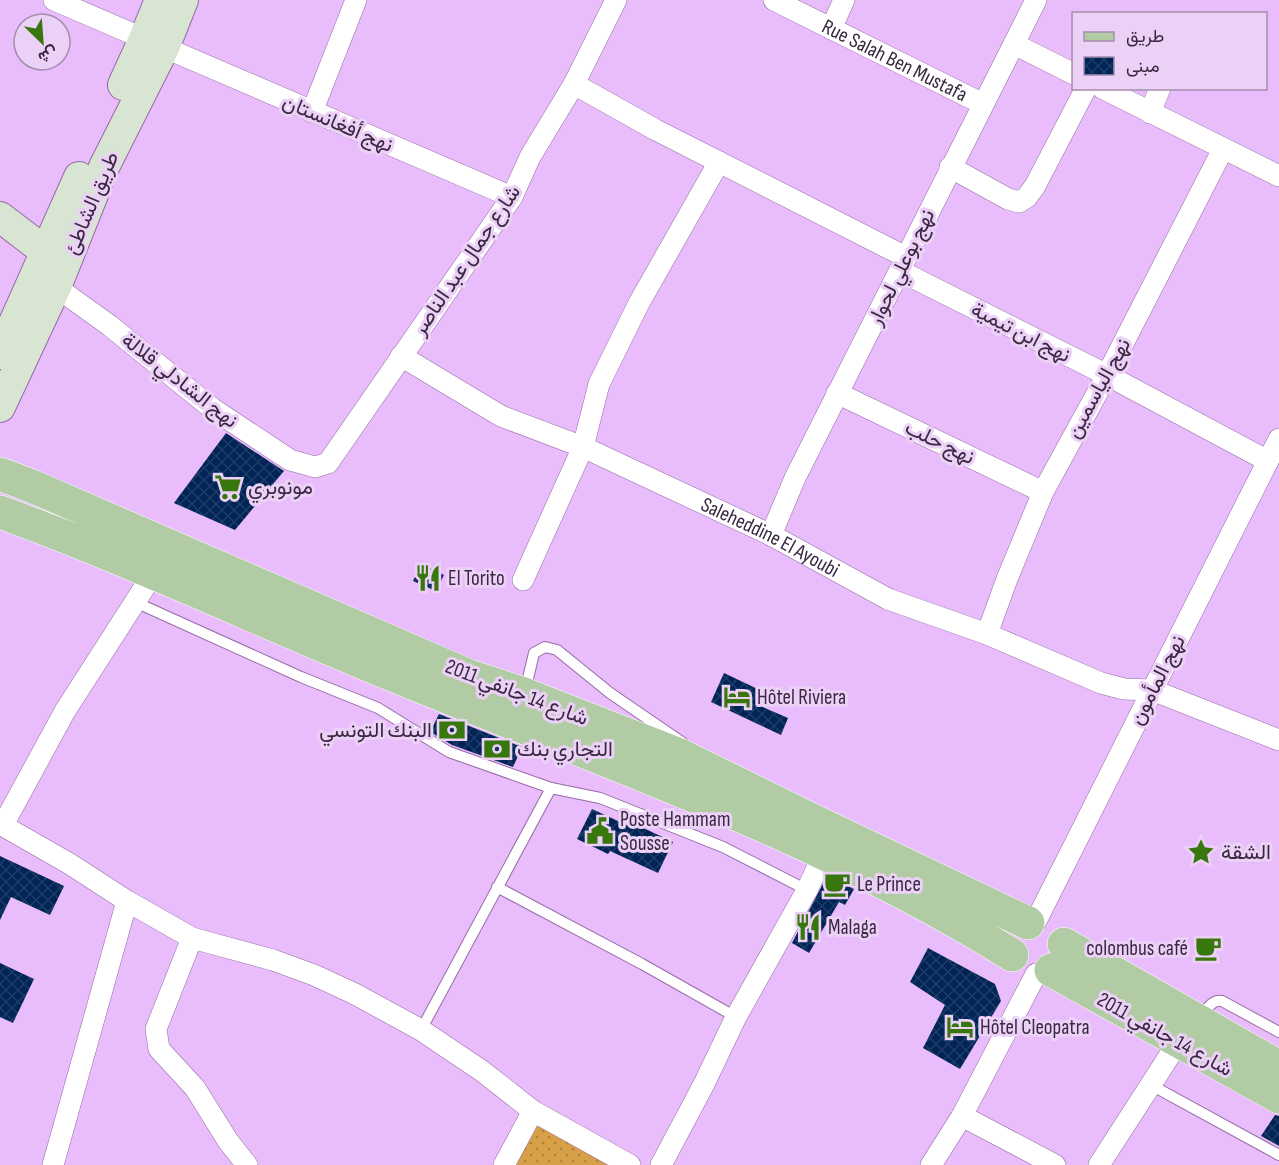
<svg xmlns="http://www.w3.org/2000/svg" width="1279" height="1165" viewBox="0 0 1279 1165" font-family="'Sofia Sans Condensed',Vazirmatn,sans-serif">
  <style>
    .grass { fill: url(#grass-dots) }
    .building { fill: url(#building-cross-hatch) }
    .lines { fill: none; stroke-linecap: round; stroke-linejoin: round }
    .lane-casing { stroke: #956ba5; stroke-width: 12 }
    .street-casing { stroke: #956ba5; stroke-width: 22 }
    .secondary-casing { stroke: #956ba5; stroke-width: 32 }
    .primary-casing { stroke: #fff; stroke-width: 34 }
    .lane { stroke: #fff; stroke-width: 10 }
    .street { stroke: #fff; stroke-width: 21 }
    .secondary { stroke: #d8e5d2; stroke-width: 30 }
    .primary { stroke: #b1cba5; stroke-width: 33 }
    .labels { text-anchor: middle; stroke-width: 6; stroke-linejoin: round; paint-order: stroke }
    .street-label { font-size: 21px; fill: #3a2841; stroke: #ecd1f7 }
    .poi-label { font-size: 21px; fill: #3a2841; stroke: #ecd1f7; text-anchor: start }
  </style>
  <defs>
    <pattern id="grass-dots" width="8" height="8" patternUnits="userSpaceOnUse" patternTransform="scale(1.5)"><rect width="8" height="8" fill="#d7a047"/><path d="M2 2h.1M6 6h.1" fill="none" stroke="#af823d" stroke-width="1.8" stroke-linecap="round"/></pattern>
    <pattern id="building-cross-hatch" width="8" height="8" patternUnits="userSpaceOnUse" patternTransform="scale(1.5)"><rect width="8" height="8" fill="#002455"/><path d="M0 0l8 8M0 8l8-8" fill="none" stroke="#1d3b66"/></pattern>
  </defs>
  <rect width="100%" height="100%" fill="#e9bcfb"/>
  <path class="grass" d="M544 1108 640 1165H512Z"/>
  <path class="building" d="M226 433 284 471 235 530 174 503Z
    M421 564 444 575 436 591 413 581Z
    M724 673 764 692 758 705 788 718 781 735 711 702Z
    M439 714 522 747 513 767 452 745 430 732Z
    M592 809 631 827 633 823 673 842 658 873 610 851 608 854 577 839Z
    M0 856 64 886 50 915 11 897 0 920Z
    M827 876 854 889 845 905 839 902 809 953 792 943Z
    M928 948 995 984 1001 1001 960 1069 923 1048 945 1005 910 982Z
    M0 963 34 979 13 1023 0 1017Z
    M1275 1115 1279 1116V1146L1261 1136Z"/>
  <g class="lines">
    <defs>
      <path id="lane" d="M135 602 301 677 378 708 449 752 551 788 600 798 723 847 807 890
        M525 691 534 653 545 647 557 650 610 693 683 743
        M497 887 642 964 736 1017
        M1200 1019C1206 1011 1211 999 1222 1001L1279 1032
        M421 1030 551 788
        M1151 1085 1279 1155"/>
      <g id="street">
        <path d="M54 0 512 197"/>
        <path id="s1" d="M774 0 983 104"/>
        <path d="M831 29 844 0"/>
        <path d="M1014 44 1074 74"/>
        <path d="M574 84 656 130 906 257"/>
        <path d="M1102 88 1279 176"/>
        <path d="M312 112 356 0"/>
        <path d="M1150 113 1160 88"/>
        <path d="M950 167 1008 199 1019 202 1027 197 1035 186 1086 88"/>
        <path d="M900 271 1107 375 1268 461"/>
        <path d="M56 287 109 325 213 409 290 460 315 467 328 463 512 197 530 157 574 84 616 0"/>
        <path id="s2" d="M401 356 501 416 583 447 771 535 888 599 987 634 1101 683 1124 689 1152 690 1279 740"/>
        <path d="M837 393 1043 492"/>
        <path d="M771 535 795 478 1036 0"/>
        <path d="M523 580 583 447 599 384 639 303 719 162"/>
        <path d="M987 634 1007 579 1043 492 1107 375 1223 149"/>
        <path d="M0 824 70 864 127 901 192 938 273 960 314 975 355 994 421 1030 482 1071 533 1111 630 1165"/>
        <path d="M3 825 65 711 153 574"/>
        <path d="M1036 921 1279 439"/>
        <path d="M192 938 156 1029 159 1049 195 1088 228 1141 247 1165"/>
        <path d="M962 1116 1055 1165"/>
        <path d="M53 1165 127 901"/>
        <path d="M504 1165 533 1111"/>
        <path d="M661 1165 704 1084 736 1017 807 890 824 853"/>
        <path d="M931 1165 962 1116 1036 974"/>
        <path d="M1099 1165 1179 1041"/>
      </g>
      <path id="secondary" d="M123 85 144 39 160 0
        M0 217 46 252
        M0 354 79 177
        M0 407 56 287 104 167 164 48 183 0"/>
      <path id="primary" d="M0 474 34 487 469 676 524 694 680 755 810 819 1028 923
        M0 512C134 561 263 622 395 676 604 762 820 835 1012 955
        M1064 944 1279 1067
        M1051 970 1279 1097"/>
    </defs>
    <use href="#lane" class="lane-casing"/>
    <use href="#street" class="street-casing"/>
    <use href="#secondary" class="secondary-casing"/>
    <use href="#primary" class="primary-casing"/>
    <use href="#lane" class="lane"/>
    <use href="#street" class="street"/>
    <use href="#secondary" class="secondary"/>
    <use href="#primary" class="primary"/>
  </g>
  <defs>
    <symbol id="supermarket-bare" viewBox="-9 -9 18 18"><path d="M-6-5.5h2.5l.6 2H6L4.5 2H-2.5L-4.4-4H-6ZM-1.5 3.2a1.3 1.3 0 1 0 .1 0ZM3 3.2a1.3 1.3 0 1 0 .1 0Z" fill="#38760e" stroke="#ecd1f7" stroke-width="2.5" paint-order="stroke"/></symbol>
    <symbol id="restaurant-bare" viewBox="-9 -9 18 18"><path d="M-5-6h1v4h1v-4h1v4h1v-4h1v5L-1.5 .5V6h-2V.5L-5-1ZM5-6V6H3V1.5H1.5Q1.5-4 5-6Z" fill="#38760e" stroke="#ecd1f7" stroke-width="2.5" paint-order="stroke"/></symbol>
    <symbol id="hotel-bare" viewBox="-9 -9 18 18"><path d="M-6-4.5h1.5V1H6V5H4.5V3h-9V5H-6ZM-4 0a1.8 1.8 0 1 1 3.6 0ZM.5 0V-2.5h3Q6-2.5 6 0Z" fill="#38760e" stroke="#ecd1f7" stroke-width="2.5" paint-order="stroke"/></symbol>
    <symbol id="bank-bare" viewBox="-9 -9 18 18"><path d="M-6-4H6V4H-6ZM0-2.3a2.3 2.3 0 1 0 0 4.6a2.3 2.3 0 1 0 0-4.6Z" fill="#38760e" stroke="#ecd1f7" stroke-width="2.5" paint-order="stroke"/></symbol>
    <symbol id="civic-bare" viewBox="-9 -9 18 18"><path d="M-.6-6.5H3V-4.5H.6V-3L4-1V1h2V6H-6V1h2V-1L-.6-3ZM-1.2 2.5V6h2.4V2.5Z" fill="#38760e" stroke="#ecd1f7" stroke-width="2.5" paint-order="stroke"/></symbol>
    <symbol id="sight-bare" viewBox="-9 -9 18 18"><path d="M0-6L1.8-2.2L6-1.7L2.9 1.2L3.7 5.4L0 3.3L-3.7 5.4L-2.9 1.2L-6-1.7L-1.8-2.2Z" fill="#38760e" stroke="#ecd1f7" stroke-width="2.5" paint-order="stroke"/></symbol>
    <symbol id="cafe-bare" viewBox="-9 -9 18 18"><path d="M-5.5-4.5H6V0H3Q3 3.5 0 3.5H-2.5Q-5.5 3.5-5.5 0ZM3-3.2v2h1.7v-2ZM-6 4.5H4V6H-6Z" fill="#38760e" stroke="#ecd1f7" stroke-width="2.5" paint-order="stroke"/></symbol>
  </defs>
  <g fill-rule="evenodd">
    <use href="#supermarket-bare" x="209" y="468" width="38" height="38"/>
    <use href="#restaurant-bare" x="409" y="559" width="38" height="38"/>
    <use href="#hotel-bare" x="718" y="678" width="38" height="38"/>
    <use href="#bank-bare" x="433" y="711" width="38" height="38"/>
    <use href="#bank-bare" x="478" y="730" width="38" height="38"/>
    <use href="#civic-bare" x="581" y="812" width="38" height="38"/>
    <use href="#sight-bare" x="1182" y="833" width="38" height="38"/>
    <use href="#cafe-bare" x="818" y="865" width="38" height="38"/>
    <use href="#restaurant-bare" x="789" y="908" width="38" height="38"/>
    <use href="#cafe-bare" x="1189" y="929" width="38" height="38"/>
    <use href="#hotel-bare" x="941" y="1008" width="38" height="38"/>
  </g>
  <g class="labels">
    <g class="street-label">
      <text dy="7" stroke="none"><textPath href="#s1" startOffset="135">Rue Salah Ben Mustafa</textPath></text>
      <text transform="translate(338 123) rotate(23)" y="7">نهج أفغانستان</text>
      <text transform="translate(91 203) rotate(-67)" y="7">طريق الشاطئ</text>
      <text transform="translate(466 260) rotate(-56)" y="7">شارع جمال عبد الناصر</text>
      <text transform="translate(901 267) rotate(-64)" y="7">نهج بوعلي لحوار</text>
      <text transform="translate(1021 332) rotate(27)" y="7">نهج ابن تيمية</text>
      <text transform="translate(180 380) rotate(38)" y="7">نهج الشادلي قلالة</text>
      <text transform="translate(1098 388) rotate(-61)" y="7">نهج الياسمين</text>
      <text transform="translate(940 442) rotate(26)" y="7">نهج حلب</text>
      <text dy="7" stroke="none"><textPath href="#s2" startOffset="412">Saleheddine El Ayoubi</textPath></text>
      <text transform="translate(1157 680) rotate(-63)" y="7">نهج المأمون</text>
      <text transform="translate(517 692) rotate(21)" y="7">شارع 14 جانفي 2011</text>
      <text transform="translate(1165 1034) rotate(29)" y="7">شارع 14 جانفي 2011</text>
    </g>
    <g class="poi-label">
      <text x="248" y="494">مونوبري</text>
      <text x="448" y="585">El Torito</text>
      <text x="757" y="704">Hôtel Riviera</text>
      <text x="432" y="737" text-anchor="end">البنك التونسي</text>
      <text x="517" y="756">التجاري بنك</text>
      <text x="620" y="826">Poste Hammam<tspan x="620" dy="24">Sousse</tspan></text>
      <text x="1221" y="859">الشقة</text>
      <text x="857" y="891">Le Prince</text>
      <text x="828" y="934">Malaga</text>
      <text x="1188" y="955" text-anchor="end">colombus café</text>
      <text x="980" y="1034">Hôtel Cleopatra</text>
    </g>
  </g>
  <rect x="1072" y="12" width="195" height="78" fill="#ecd1f7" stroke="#a58dae" stroke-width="1.5"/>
  <rect x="1084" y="32" width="30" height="9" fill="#b1cba5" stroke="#a58dae" stroke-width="1.5"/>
  <text x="1126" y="42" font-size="18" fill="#3a2841">طريق</text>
  <rect x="1084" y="57" width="30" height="18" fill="url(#building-cross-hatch)" stroke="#a58dae" stroke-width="1.5"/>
  <text x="1126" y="72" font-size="18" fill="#3a2841">مبنى</text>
  <g transform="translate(42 42) rotate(155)"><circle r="28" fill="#ecd1f7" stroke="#a58dae" stroke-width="1.5"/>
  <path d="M0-4.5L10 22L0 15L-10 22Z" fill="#38760e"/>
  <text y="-9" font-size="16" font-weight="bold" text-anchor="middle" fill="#3a2841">ش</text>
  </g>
</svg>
